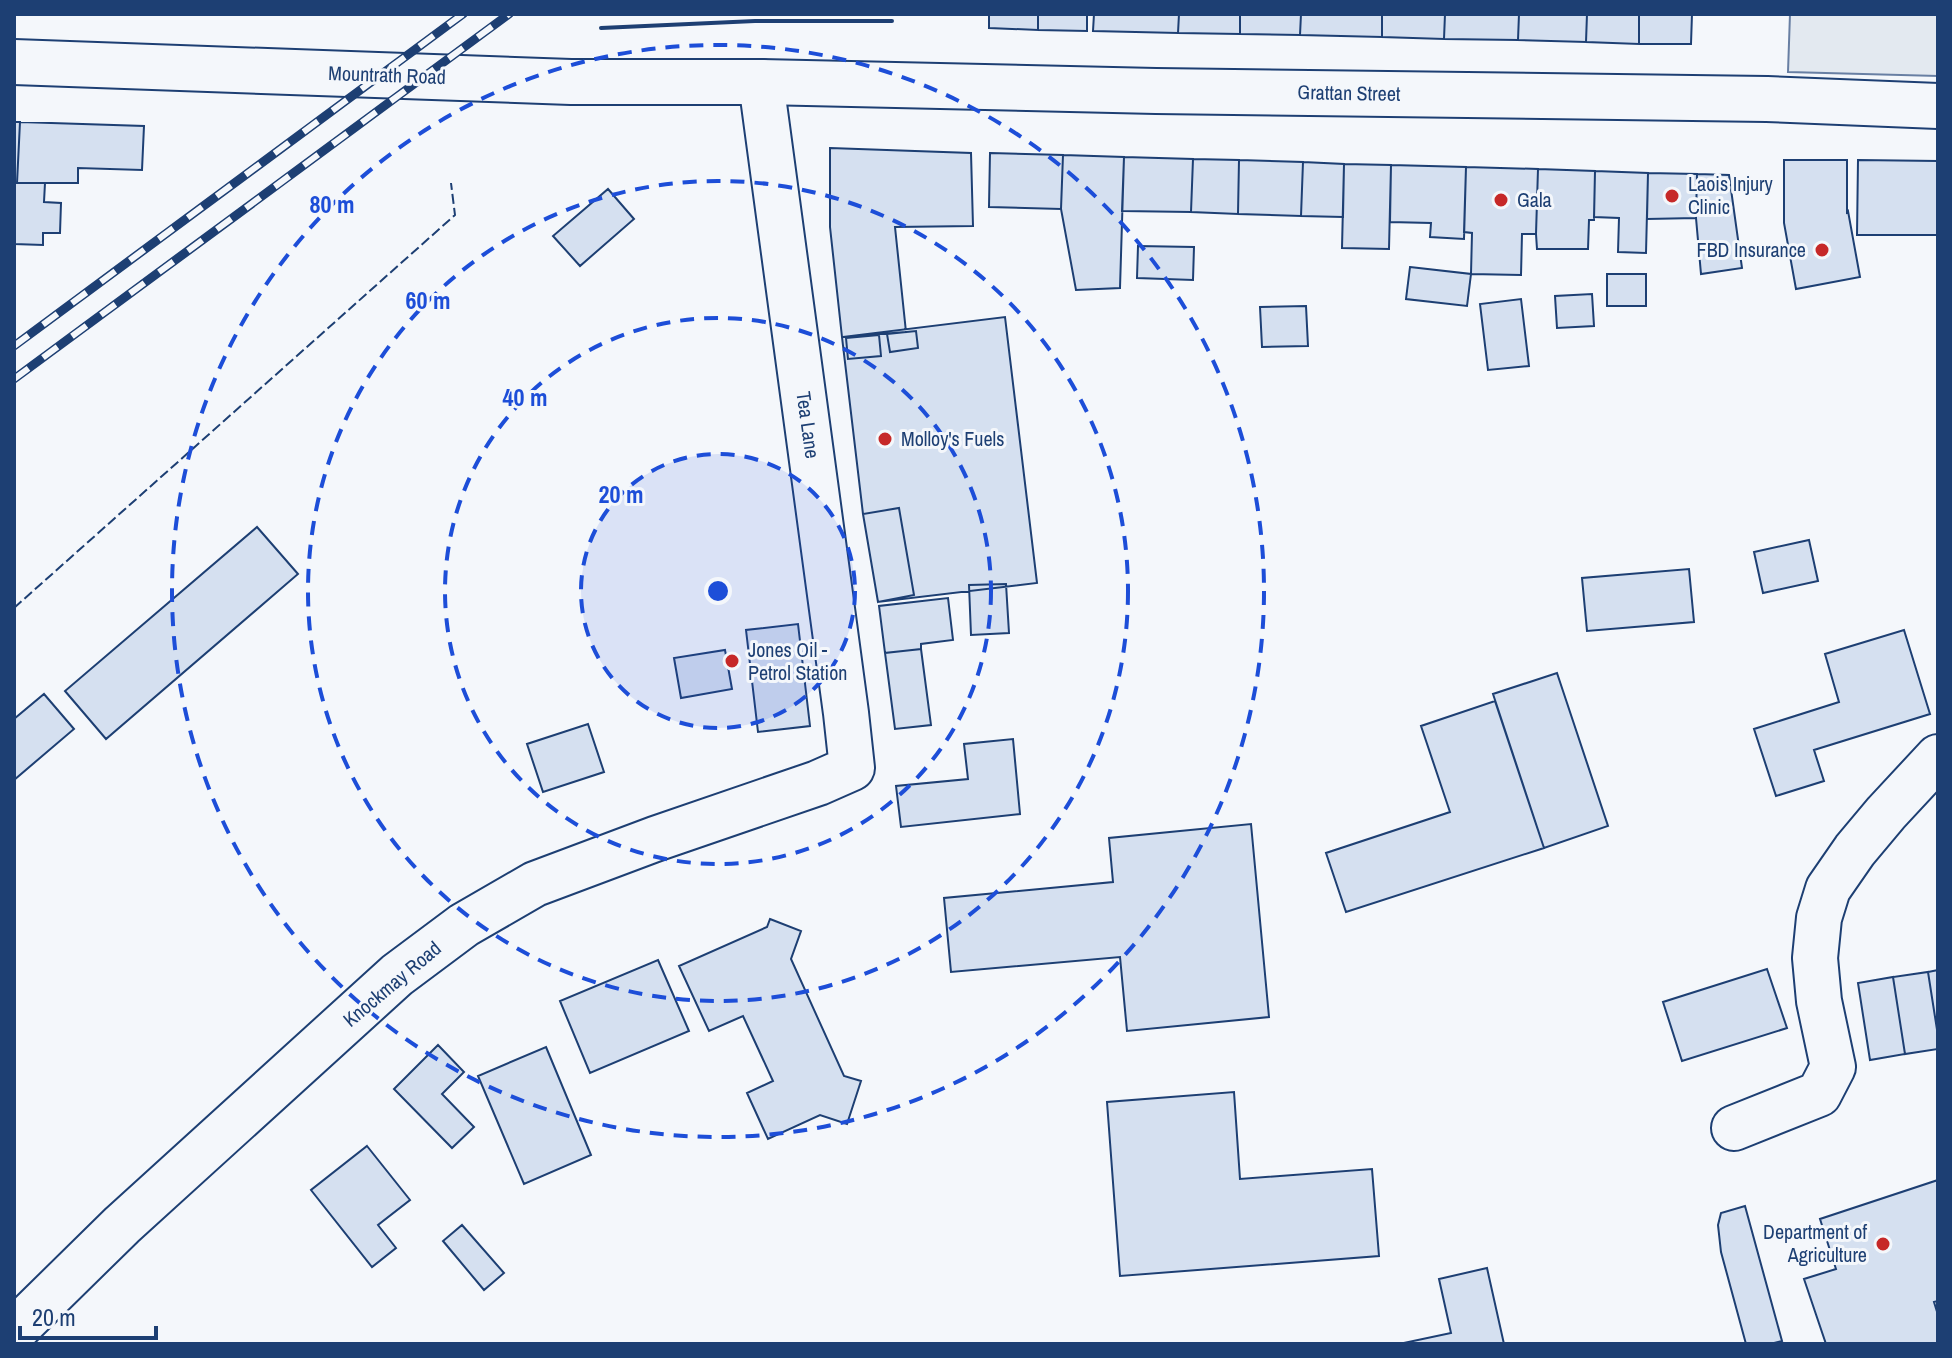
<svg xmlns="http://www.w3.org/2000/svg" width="1952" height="1358" viewBox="0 0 1952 1358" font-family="'Archivo Narrow',sans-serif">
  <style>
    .green { fill: #e3e9f0; stroke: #687fa3; stroke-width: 2 }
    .building { fill: #d5e0f0; stroke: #1d3f73; stroke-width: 2 }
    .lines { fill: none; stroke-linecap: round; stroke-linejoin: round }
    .minor-casing { stroke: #1d3f73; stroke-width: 48 }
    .major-casing { stroke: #1d3f73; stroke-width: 48 }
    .minor { stroke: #f4f7fb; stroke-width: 44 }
    .major { stroke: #f4f7fb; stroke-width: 44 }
    .rail-casing { stroke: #1d3f73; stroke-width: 9 }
    .rail { stroke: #f4f7fb; stroke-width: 6; stroke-dasharray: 18; stroke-linecap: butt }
    .fence { stroke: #1d3f73; stroke-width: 2; stroke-dasharray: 10 4; stroke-linecap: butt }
    .wall { stroke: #1d3f73; stroke-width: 4 }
    .ring { fill: none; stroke: #1d4ed8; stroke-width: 4; stroke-dasharray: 14 10 }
    .poi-dot { fill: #c62828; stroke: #f4f7fb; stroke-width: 3 }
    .labels { text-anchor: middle; stroke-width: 6; stroke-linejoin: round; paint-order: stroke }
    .street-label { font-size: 20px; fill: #1d3f73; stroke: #f4f7fb }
    .poi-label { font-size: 20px; fill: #1d3f73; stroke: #f4f7fb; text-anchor: start }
    .centre { fill: #1d4ed8; stroke: #f4f7fb; stroke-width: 4 }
    .ring-label { font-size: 24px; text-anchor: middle; font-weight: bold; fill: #1d4ed8; stroke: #f4f7fb; stroke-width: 6; stroke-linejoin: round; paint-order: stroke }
  </style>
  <rect width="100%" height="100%" fill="#f4f7fb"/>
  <path class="green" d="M1790 14H1938V76L1788 72Z"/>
  <path class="building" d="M989 14H1038V30L989 28Z
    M1038 14H1087V31L1038 30Z
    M1094 14H1179L1178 33 1093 31Z
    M1179 14H1240V34L1178 33Z
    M1240 14H1301L1300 35 1240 34Z
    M1301 14H1382V37L1300 35Z
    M1382 14H1445L1444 39 1382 37Z
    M1445 14H1519L1518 40 1444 39Z
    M1519 14H1587L1586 42 1518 40Z
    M1587 14H1639V44L1586 42Z
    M1639 14H1692L1691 44H1639Z
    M14 122H20L17 183H45L44 202 61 203 60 233H43V245L14 244Z
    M20 122 144 126 142 170 78 168V183H17Z
    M830 148 971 153 973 226 895 227 906 332 842 337 830 227Z
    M990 153 1063 155 1061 209 989 207Z
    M1063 155 1124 157 1120 288 1076 290 1061 209Z
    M1124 157 1193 159 1191 212 1122 211Z
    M1193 159 1239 160 1238 214 1191 212Z
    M1239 160 1303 162 1301 216 1238 214Z
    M1784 160H1847V212L1848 211 1860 277 1796 289 1784 223Z
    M1858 160 1938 161V235H1857Z
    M1303 162 1344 164 1343 217 1301 216Z
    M1344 164 1391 165 1389 249 1342 248Z
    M1391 165 1466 167 1464 239 1430 237 1431 223 1390 222Z
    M1466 167 1538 169 1536 234H1522L1521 275 1471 274 1472 233 1464 232Z
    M1538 169 1595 171 1594 220H1589L1588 249H1537L1536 234Z
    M1595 171 1648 173 1646 253 1618 252 1619 218 1594 217Z
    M1648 173 1697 174 1696 218 1647 219Z
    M1697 174 1729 175 1742 268 1701 274 1696 218Z
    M608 189 634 219 580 266 553 236Z
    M1138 246 1194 247 1193 280 1137 278Z
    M1410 267 1471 274 1467 306 1406 299Z
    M1607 274H1646V306H1607Z
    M1592 294 1594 326 1557 328 1555 296Z
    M1521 299 1529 366 1488 370 1480 304Z
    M1306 306 1308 346 1262 347 1260 307Z
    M1005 317 1037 583 878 602 863 514 842 337Z
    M916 331 918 348 890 352 887 334Z
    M879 335 881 356 848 359 846 338Z
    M899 508 914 595 878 602 863 514Z
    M257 527 298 574 106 739 65 691Z
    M1809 540 1818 581 1763 593 1754 552Z
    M1689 569 1694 622 1587 631 1582 578Z
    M1006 584 1009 633 971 635 969 585Z
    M948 598 953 640 921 644V649L885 653 879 606Z
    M798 624 810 726 758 732 746 630Z
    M1904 630 1930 714 1814 750 1824 781 1776 796 1754 729 1839 702 1825 654Z
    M921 649 931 725 895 729 885 653Z
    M725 650 732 689 681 698 674 658Z
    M1557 673 1608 826 1544 848 1493 694Z
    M44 694 74 729 14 780V719Z
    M1495 701 1544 848 1346 912 1326 853 1450 812 1421 726Z
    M588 724 604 772 543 792 527 744Z
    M1013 739 1020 814 901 827 896 786 968 779 964 744Z
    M1251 824 1269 1017 1127 1031 1120 957 951 972 944 898 1113 882 1109 838Z
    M770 919 801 931 791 959 844 1076 861 1081 847 1124 820 1115 768 1139 747 1093 773 1081 743 1016 709 1031 679 966 767 927Z
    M658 960 689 1031 590 1073 560 1001Z
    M1767 969 1787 1028 1682 1061 1663 1002Z
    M1938 970V1036L1928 972Z
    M1928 972 1938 1036V1049L1905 1054 1893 977Z
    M1893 977 1905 1054 1870 1060 1858 983Z
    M438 1045 464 1072 442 1094 474 1127 452 1148 394 1089Z
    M546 1047 591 1155 524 1184 478 1076Z
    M1234 1092 1240 1179 1372 1169 1379 1256 1120 1276 1107 1102Z
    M367 1146 410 1200 378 1225 396 1248 372 1267 311 1190Z
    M1938 1180V1301L1934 1302 1938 1315V1344H1826L1804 1279 1836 1269 1820 1219Z
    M1745 1206 1782 1341 1770 1344H1746L1721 1252 1718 1225 1721 1213Z
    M462 1225 504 1273 484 1290 443 1241Z
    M1487 1268 1504 1344H1399L1451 1333 1439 1279Z"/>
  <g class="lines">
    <defs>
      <path id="minor" d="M1734 1128 1819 1094 1833 1067 1819 1001 1815 958 1819 918 1828 889 1855 850 1886 813 1938 757
        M14 1331 122 1225 397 975 464 925 535 884 655 839 818 783 852 768 846 713 761 82"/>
      <path id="major" d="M14 62 571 82H761L1156 91 1767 99 1938 106"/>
    </defs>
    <use href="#minor" class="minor-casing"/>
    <use href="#major" class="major-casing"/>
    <use href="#minor" class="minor"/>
    <use href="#major" class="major"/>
    <defs>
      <path id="rail" d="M14 346 463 14
        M14 379 509 14"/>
    </defs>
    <use href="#rail" class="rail-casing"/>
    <use href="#rail" class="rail"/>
    <path class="fence" d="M14 608 455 215 451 183"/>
    <path class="wall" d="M601 28 755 21H892"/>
  </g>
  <circle cx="718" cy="591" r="137" fill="#1d4ed8" fill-opacity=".12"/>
  <g class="ring">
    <circle cx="718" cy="591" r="137"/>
    <circle cx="718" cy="591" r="273"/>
    <circle cx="718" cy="591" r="410"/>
    <circle cx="718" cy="591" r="546"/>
  </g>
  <g class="poi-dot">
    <circle cx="1672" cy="196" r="8"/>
    <circle cx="1501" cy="200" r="8"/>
    <circle cx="1822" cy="250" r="8"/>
    <circle cx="885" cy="439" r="8"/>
    <circle cx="732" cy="661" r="8"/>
    <circle cx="1883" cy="1244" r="8"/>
  </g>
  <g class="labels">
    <g class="street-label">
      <text transform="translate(387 75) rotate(2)" y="7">Mountrath Road</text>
      <text transform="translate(1349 93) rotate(1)" y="7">Grattan Street</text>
      <text transform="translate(808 425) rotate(82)" y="7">Tea Lane</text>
      <text transform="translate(392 984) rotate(-40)" y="7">Knockmay Road</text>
    </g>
    <g class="poi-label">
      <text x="1688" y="191">Laois Injury<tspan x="1688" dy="23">Clinic</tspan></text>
      <text x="1517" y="207">Gala</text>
      <text x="1806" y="257" text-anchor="end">FBD Insurance</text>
      <text x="901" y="446">Molloy's Fuels</text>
      <text x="748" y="657">Jones Oil -<tspan x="748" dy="23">Petrol Station</tspan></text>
      <text x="1867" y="1239" text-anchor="end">Department of<tspan x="1867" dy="23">Agriculture</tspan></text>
    </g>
  </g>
  <circle cx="718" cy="591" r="12" class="centre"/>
  <g class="ring-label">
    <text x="332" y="213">80 m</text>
    <text x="428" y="309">60 m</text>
    <text x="525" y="406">40 m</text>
    <text x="621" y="503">20 m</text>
  </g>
  <rect width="1952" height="1358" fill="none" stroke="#1d3f73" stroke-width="32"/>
  <path d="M20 1326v12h136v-12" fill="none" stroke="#1d3f73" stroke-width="4"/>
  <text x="32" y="1326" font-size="24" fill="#1d3f73" stroke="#f4f7fb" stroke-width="6" paint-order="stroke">20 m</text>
</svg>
